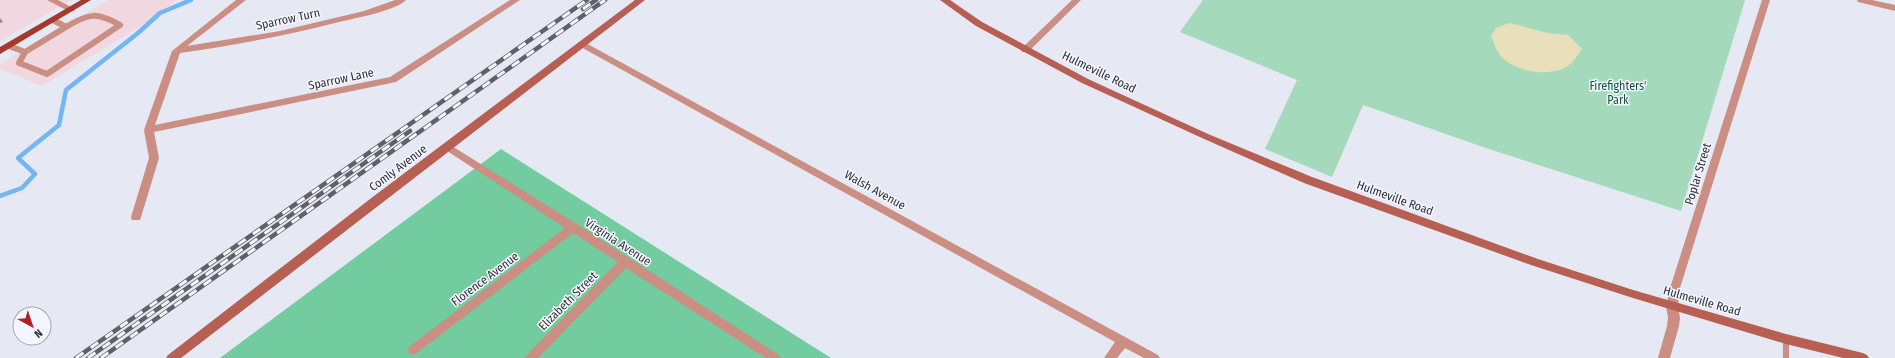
<svg xmlns="http://www.w3.org/2000/svg" width="1895" height="358" viewBox="0 0 1895 358" font-family="'Fira Sans Condensed',sans-serif">
  <style>
    .commercial { fill: #f1d8e0 }
    .green { fill: #a4d9bc }
    .forest { fill: #72cc9f }
    .sand { fill: #e9e0bb }
    .lines { fill: none; stroke-linecap: round; stroke-linejoin: round }
    .stream { stroke: #72b7f1; stroke-width: 4.5 }
    .lane { stroke: #cb8e83; stroke-width: 6 }
    .street { fill: #cb8e83; fill-rule: evenodd }
    .secondary { fill: #b65f52; fill-rule: evenodd }
    .primary { fill: #a53a2c; fill-rule: evenodd }
    .rail-casing { stroke: #5f6167; stroke-width: 4.5 }
    .rail { stroke: #f4f6ff; stroke-width: 3; stroke-dasharray: 9; stroke-linecap: butt }
    .shaded-wall { fill: #928b92 }
    .labels { text-anchor: middle; stroke-width: 3; stroke-linejoin: round; paint-order: stroke }
    .street-label { font-size: 12px; fill: #303135; stroke: #f4f6ff }
    .park-label { font-size: 12px; fill: #12593b; stroke: #f4f6ff }
  </style>
  <rect width="100%" height="100%" fill="#e6e8f4"/>
  <path class="commercial" d="M0 0H71L0 41Z
    M109 0H177L136 29 42 86 0 69V64Z"/>
  <path class="green" d="M1203 0H1745L1681 211 1483 147 1363 105 1332 177 1265 149 1297 80 1180 32Z"/>
  <path class="forest" d="M501 149 831 358H220Z"/>
  <path class="sand" d="M1509 23 1548 33 1568 35 1582 49C1578 55 1572 64 1566 67 1548 77 1520 72 1505 60 1498 55 1494 44 1491 36L1496 28Z"/>
  <g class="lines">
    <path class="stream" d="M0 196 22 188 35 174 18 158 59 125 66 90 138 33 160 13 191 0"/>
    <path class="lane" d="M9 46 25 52 19 63 47 74 120 25C97 12 89 13 66 27L53 20
      M25 52 66 27
      M1786 339V358"/>
    <path class="street" d="M47 0H58L75 9 74 11H68Z
      M236 0H246L187 46 280 31 364 11 395 0H406C397 10 357 18 343 21 289 35 235 45 180 53L155 125 390 77 510 0H520L396 82 154 132 159 158 141 217 140 220H132L131 217 149 158 144 130 172 51Z
      M1072 0H1081L1028 52H1022L1021 50 1022 48Z
      M1762 0H1770L1680 288 1678 306 1680 318 1679 326 1670 358H1658L1667 326 1668 318 1666 306 1670 288Z
      M1857 0H1872L1895 5V11L1858 2Z
      M582 41 1158 355 1160 358H1144L1125 348 1117 358H1104L1115 342 579 46 578 44 579 42Z
      M447 143 577 224 779 355 781 358H766L626 268 538 358H524L618 262 573 233 417 353 413 355 409 353 407 350 409 347 565 228 444 149 442 147Z"/>
    <path class="secondary" d="M635 0H645L181 358H166L168 355 374 196Z
      M940 0H950L982 22 1088 79 1208 134 1312 177 1538 259 1633 290 1786 334 1863 353 1867 355 1869 358H1843L1786 344 1633 298 1531 265 1304 183 1202 138 1082 83 976 26Z"/>
    <path class="primary" d="M81 0H91L0 54V47Z"/>
    <defs>
      <path id="rail" d="M583 9 596 0
        M76 358 587 0
        M88 358 410 131
        M101 358 605 0"/>
    </defs>
    <use href="#rail" class="rail-casing"/>
    <use href="#rail" class="rail"/>
  </g>
  <path class="shaded-wall" d="M0 18 3 22 0 23Z"/>
  <g class="labels">
    <g class="street-label">
      <text transform="translate(288 19) rotate(-12)" y="4">Sparrow Turn</text>
      <text transform="translate(1099 72) rotate(26)" y="4">Hulmeville Road</text>
      <text transform="translate(341 79) rotate(-12)" y="4">Sparrow Lane</text>
      <text transform="translate(398 168) rotate(-37)" y="4">Comly Avenue</text>
      <text transform="translate(1698 174) rotate(-73)" y="4">Poplar Street</text>
      <text transform="translate(875 190) rotate(29)" y="4">Walsh Avenue</text>
      <text transform="translate(1395 198) rotate(20)" y="4">Hulmeville Road</text>
      <text transform="translate(618 242) rotate(33)" y="4">Virginia Avenue</text>
      <text transform="translate(485 279) rotate(-37)" y="4">Florence Avenue</text>
      <text transform="translate(568 301) rotate(-45)" y="4">Elizabeth Street</text>
      <text transform="translate(1702 301) rotate(16)" y="4">Hulmeville Road</text>
    </g>
    <g class="park-label">
      <text x="1618" y="90">Firefighters'<tspan x="1618" dy="14">Park</tspan></text>
    </g>
  </g>
  <g transform="translate(32 326) rotate(140)"><circle r="19" fill="#f4f6ff" stroke="#a6a7ae"/>
  <path d="M0-3L7 15L0 10L-7 15Z" fill="#b11f27"/>
  <text y="-6" font-size="11" font-weight="bold" text-anchor="middle" fill="#303135">N</text>
  </g>
</svg>
